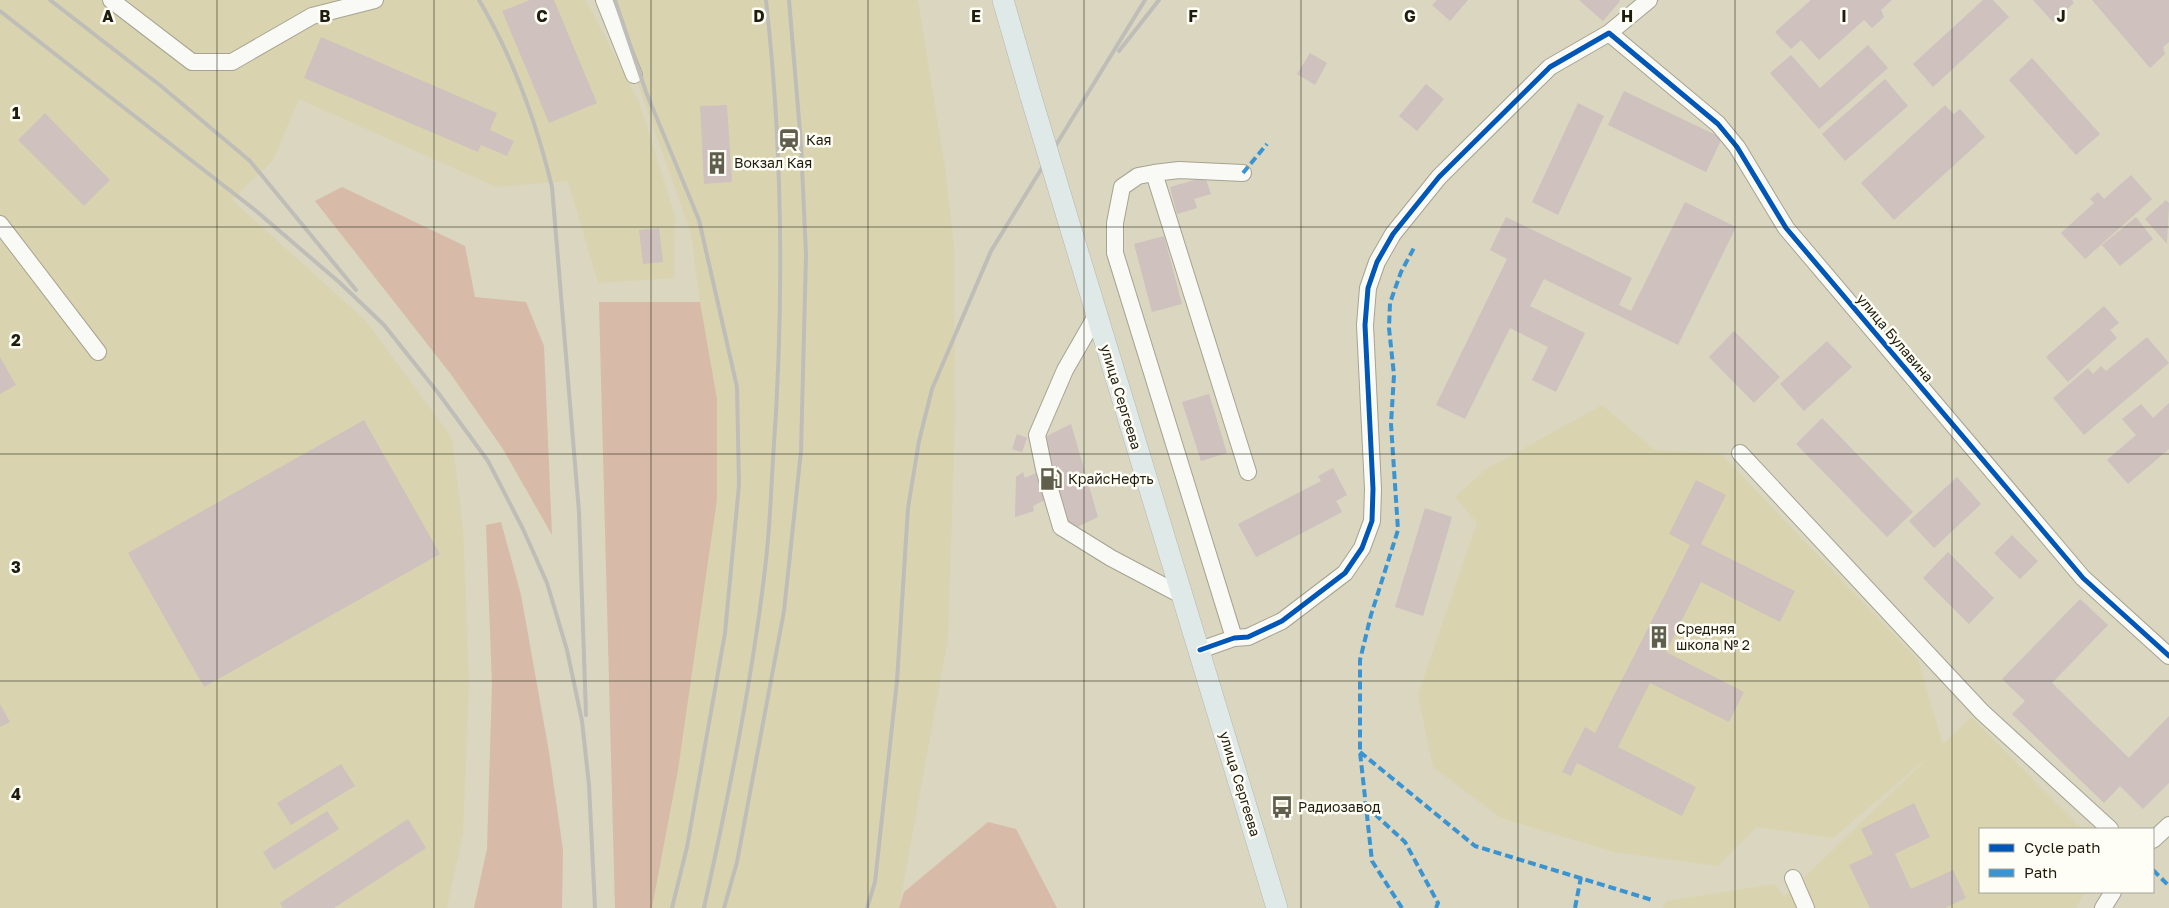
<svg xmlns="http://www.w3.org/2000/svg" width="2169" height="908" viewBox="0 0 2169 908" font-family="'Golos Text',sans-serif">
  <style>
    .built { fill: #d9d4af }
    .green { fill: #d7baa7 }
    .building { fill: #cec1be }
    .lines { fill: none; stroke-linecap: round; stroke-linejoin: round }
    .minor-casing { stroke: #a6a391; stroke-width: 18 }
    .major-casing { stroke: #b8b7ac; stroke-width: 22 }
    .minor { stroke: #f9f9f6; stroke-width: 16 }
    .major { stroke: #dfe9e8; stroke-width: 21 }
    .rail { stroke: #bfbdb8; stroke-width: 4 }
    .major-bridge-casing { stroke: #b8b7ac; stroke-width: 22; stroke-linecap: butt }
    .major-bridge { stroke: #dfe9e8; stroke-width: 21 }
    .quiet { stroke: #3a94d2; stroke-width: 4; stroke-dasharray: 8 4; stroke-linecap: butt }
    .cycleway-casing { stroke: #fffef6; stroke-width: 8 }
    .cycleway { stroke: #0057b8; stroke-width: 5 }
    .grid { fill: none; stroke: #1f1d0e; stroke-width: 1; stroke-opacity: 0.55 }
    .labels { text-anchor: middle; stroke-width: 5; stroke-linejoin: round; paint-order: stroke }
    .poi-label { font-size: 14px; fill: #1f1d0e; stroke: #fffef6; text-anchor: start }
    .street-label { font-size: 14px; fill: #1f1d0e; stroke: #fffef6 }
    .grid-label { font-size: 16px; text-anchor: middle; font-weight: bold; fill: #1f1d0e; stroke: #fffef6; stroke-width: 5; stroke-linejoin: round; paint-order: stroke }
  </style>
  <rect width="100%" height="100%" fill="#dad6c0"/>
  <path class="built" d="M0 0H586L639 102 675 216 674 278 598 283 568 181 496 187 299 99 273 160 232 200 365 320 452 438 463 527 469 683 463 834 447 908H0Z
    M608 0H918L945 168 954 245 955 420 948 639 899 908H652L678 770 717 399 700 302 691 233Z
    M1602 405 1655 450 1721 454 1918 660 1943 744 1971 717 2082 829H1980V892H2085L2076 908H1663L1666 901 1775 884 1784 897 1933 753 1833 838 1757 827 1718 866 1614 852 1501 818 1433 767 1418 694 1477 523 1455 497 1485 470Z"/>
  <path class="green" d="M342 187 465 246 475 297 526 302 544 346 552 535 503 449 450 373 315 201Z
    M599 302H700L717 399V499L678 770 652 908H615Z
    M501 522 521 595 549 752 563 850 562 908H474L487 849 492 685 486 525Z
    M988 822 1016 829 1057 908H899L904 892Z"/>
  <path class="building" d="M530 0H554L597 103 549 123 502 11Z
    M1437 0H1468L1450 21 1432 5Z
    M1579 0H1619L1620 1 1603 21Z
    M1811 0H1892L1881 10 1884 17 1872 28 1864 20 1819 60 1801 40 1791 49 1775 32Z
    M1983 0H1993L2009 17 1933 87 1913 64Z
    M2033 0H2072L2074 3 2053 22Z
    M2092 0H2169V42L2163 47 2165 54 2150 68Z
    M321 37 497 113 490 130 514 141 507 156 481 145 478 152 304 78Z
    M1868 45 1888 68 1819 129 1770 73 1791 55 1820 88Z
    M1310 53 1327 63 1315 85 1297 74Z
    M2032 58 2100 134 2076 155 2009 80Z
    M1885 79 1908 106 1845 161 1822 134Z
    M1426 84 1444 99 1417 131 1399 116Z
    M1624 91 1722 138 1706 172 1608 125Z
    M1578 103 1604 116 1558 215 1532 202Z
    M727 105 732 182 704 184 700 106Z
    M1945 105 1954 114 1960 109 1985 137 1894 220 1861 183Z
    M45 113 110 180 84 206 18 140Z
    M2131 175 2152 199 2085 259 2061 233 2094 203 2090 199 2098 192 2104 199Z
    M1205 177 1211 194 1194 199 1197 208 1177 214 1170 187Z
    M2166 200 2169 203 2167 244 2145 219Z
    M1685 202 1736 227 1678 345 1544 279 1530 306 1585 333 1556 392 1532 380 1548 347 1510 328 1465 419 1436 405 1507 259 1490 250 1506 217 1632 278 1619 305 1631 311Z
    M2136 217 2153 239 2120 266 2102 245Z
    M659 228 663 262 643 264 639 230Z
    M1164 236 1182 304 1152 312 1134 244Z
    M2104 306 2119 323 2110 330 2117 338 2068 382 2046 357Z
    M1734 331 1780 377 1754 403 1709 357Z
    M2147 337 2169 363 2084 435 2053 398 2088 368 2093 374 2101 366 2106 371Z
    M1827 341 1852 367 1804 411 1780 384Z
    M0 357 16 385 0 394Z
    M1209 394 1227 453 1201 461 1182 402Z
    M2169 403V449L2128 484 2107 460 2136 435 2122 419 2141 404 2153 418Z
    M1822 418 1913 512 1887 537 1796 444Z
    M364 420 440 554 204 687 128 553Z
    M1071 424 1098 517 1069 531 1058 493 1033 506 1034 511 1015 517 1016 477 1023 472 1025 478 1044 469 1043 438Z
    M1017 434 1027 438 1022 452 1012 449Z
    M1333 468 1347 495 1336 501 1342 512 1256 557 1238 524 1321 481 1318 476Z
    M1957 477 1981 504 1934 548 1909 521Z
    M1696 480 1726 495 1701 544 1795 591 1780 622 1701 582 1666 652 1744 692 1729 722 1650 683 1618 747 1696 787 1682 816 1577 763 1571 776 1562 772 1585 727 1595 733 1690 545 1669 534Z
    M1425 508 1452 517 1423 616 1395 607Z
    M2012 535 2038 561 2020 579 1994 553Z
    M1948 552 1994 598 1969 624 1923 578Z
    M2080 599 2108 625 2052 683 2129 758 2169 716V783L2143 809 2120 786 2104 803 2012 714 2025 701 2002 679Z
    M0 704 10 722 0 727Z
    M341 764 355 786 291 825 277 803Z
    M1914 803 1930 837 1895 854 1911 889 1953 870 1966 898 1945 908H1870L1849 865 1873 854 1861 829Z
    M327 811 339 829 274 870 263 852Z
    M408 819 426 848 334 908H283L280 903Z"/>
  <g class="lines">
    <defs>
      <path id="minor" d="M111 0 192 62H232L312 16 375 0
        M604 0 634 75
        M1609 33 1718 124 1737 147 1786 228 2083 578 2169 656
        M1154 173 1179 170 1243 173
        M0 224 98 352
        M1096 316 1065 370 1037 435 1044 469 1061 527 1111 558 1181 595
        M1740 453 1982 712 2110 829
        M1234 638 1115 253V223L1122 187 1138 176 1154 173 1248 472
        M1200 650 1234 638 1248 637 1282 621 1345 573 1362 548 1372 521 1373 489 1365 325 1368 288 1377 262 1393 234 1439 177 1550 67 1609 33 1649 0
        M2153 840 2169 825
        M1793 878 1806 908
        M2103 908 2113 892"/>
      <path id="major" d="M1003 0 1031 97
        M1066 213 1277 908"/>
    </defs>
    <use href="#minor" class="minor-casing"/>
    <use href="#major" class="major-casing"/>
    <use href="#minor" class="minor"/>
    <use href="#major" class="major"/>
    <path class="rail" d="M50 0 161 86 250 161 356 290
      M479 0C514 59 536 121 552 187L579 512 586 715
      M615 0 646 92 699 220 737 387 739 485 725 633 687 847 672 908
      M0 11 255 210 339 282 384 325 439 394 488 461 523 529 547 583 567 650 582 721 589 785 595 908
      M1119 51 1159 0
      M704 908C729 793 753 677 766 560 770 526 771 492 773 459 784 307 783 152 766 0
      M724 908 737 862 784 611 801 451 806 255 801 144 789 0
      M867 908 875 882 897 681 908 508 919 441 932 389 991 251 1145 0"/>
    <defs>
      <path id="major-bridge" d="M1031 97 1066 213"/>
    </defs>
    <use href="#major-bridge" class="major-bridge-casing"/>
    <use href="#major-bridge" class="major-bridge"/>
    <path class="quiet" d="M1243 173 1267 144
      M1360 752 1475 846 1652 900
      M1366 806 1405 842 1438 903 1436 908
      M2153 870 2169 886
      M1402 908 1372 861 1360 752V660L1371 615 1398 530 1391 424 1394 375 1389 328 1390 303 1401 272 1415 246
      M1575 908 1581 877"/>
    <defs>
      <path id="cycleway" d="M1200 650 1234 638 1248 637 1282 621 1345 573 1362 548 1372 521 1373 489 1365 325 1368 288 1377 262 1393 234 1439 177 1550 67 1609 33 1718 124 1737 147 1786 228 2083 578 2169 656"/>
    </defs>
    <use href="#cycleway" class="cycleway-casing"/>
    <use href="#cycleway" class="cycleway"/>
  </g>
  <path class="grid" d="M217 0V908M434 0V908M651 0V908M868 0V908M1084 0V908M1301 0V908M1518 0V908M1735 0V908M1952 0V908M0 227H2169M0 454H2169M0 681H2169"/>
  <defs>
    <symbol id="station-bare" viewBox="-9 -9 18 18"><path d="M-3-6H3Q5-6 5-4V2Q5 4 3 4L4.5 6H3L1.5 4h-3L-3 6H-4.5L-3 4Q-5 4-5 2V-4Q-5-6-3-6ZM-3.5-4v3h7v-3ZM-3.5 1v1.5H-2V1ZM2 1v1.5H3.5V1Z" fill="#605e4c" stroke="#fffef6" stroke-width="2.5" paint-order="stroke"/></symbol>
    <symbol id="building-bare" viewBox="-9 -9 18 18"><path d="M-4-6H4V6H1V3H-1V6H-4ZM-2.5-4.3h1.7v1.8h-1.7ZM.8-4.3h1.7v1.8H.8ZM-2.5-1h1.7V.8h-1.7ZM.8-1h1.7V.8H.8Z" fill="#605e4c" stroke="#fffef6" stroke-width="2.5" paint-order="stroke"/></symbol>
    <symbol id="fuel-bare" viewBox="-9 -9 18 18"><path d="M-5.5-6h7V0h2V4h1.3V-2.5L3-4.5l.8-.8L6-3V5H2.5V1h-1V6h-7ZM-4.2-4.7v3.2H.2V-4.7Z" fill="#605e4c" stroke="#fffef6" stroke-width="2.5" paint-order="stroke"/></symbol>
    <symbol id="bus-bare" viewBox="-9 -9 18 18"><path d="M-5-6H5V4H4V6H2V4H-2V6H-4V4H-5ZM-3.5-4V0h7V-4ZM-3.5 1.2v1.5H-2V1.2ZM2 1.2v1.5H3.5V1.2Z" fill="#605e4c" stroke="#fffef6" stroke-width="2.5" paint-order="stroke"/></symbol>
  </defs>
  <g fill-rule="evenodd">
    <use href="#station-bare" x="773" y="124" width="32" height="32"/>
    <use href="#building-bare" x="701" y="147" width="32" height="32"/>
    <use href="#fuel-bare" x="1035" y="463" width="32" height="32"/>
    <use href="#building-bare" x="1643" y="621" width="32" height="32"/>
    <use href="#bus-bare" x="1266" y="791" width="32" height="32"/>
  </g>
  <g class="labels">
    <g class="poi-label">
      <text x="806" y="145">Кая</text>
      <text x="734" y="168">Вокзал Кая</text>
      <text x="1068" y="484">КрайсНефть</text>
      <text x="1676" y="634">Средняя<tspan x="1676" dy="16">школа № 2</tspan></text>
      <text x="1298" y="812">Радиозавод</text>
    </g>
    <g class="street-label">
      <text transform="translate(1895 338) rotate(50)" y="5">улица Булавина</text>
      <text transform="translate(1121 397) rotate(73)" y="5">улица Сергеева</text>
      <text transform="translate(1240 784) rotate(73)" y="5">улица Сергеева</text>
    </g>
  </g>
  <g class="grid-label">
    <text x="108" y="22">A</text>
    <text x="325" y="22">B</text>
    <text x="542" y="22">C</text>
    <text x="759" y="22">D</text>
    <text x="976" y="22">E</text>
    <text x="1193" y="22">F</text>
    <text x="1410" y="22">G</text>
    <text x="1627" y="22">H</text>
    <text x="1844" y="22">I</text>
    <text x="2061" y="22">J</text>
    <text x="16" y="119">1</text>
    <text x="16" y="346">2</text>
    <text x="16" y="573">3</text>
    <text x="16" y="800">4</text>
  </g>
  <rect x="1979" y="828" width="175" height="65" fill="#fffef6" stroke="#a5a499"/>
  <rect x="1989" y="844" width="25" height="8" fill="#0057b8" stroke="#a5a499"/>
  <text x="2024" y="853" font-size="15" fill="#1f1d0e">Cycle path</text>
  <rect x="1989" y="869" width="25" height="8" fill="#3a94d2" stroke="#a5a499"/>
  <text x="2024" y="878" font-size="15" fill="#1f1d0e">Path</text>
</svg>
